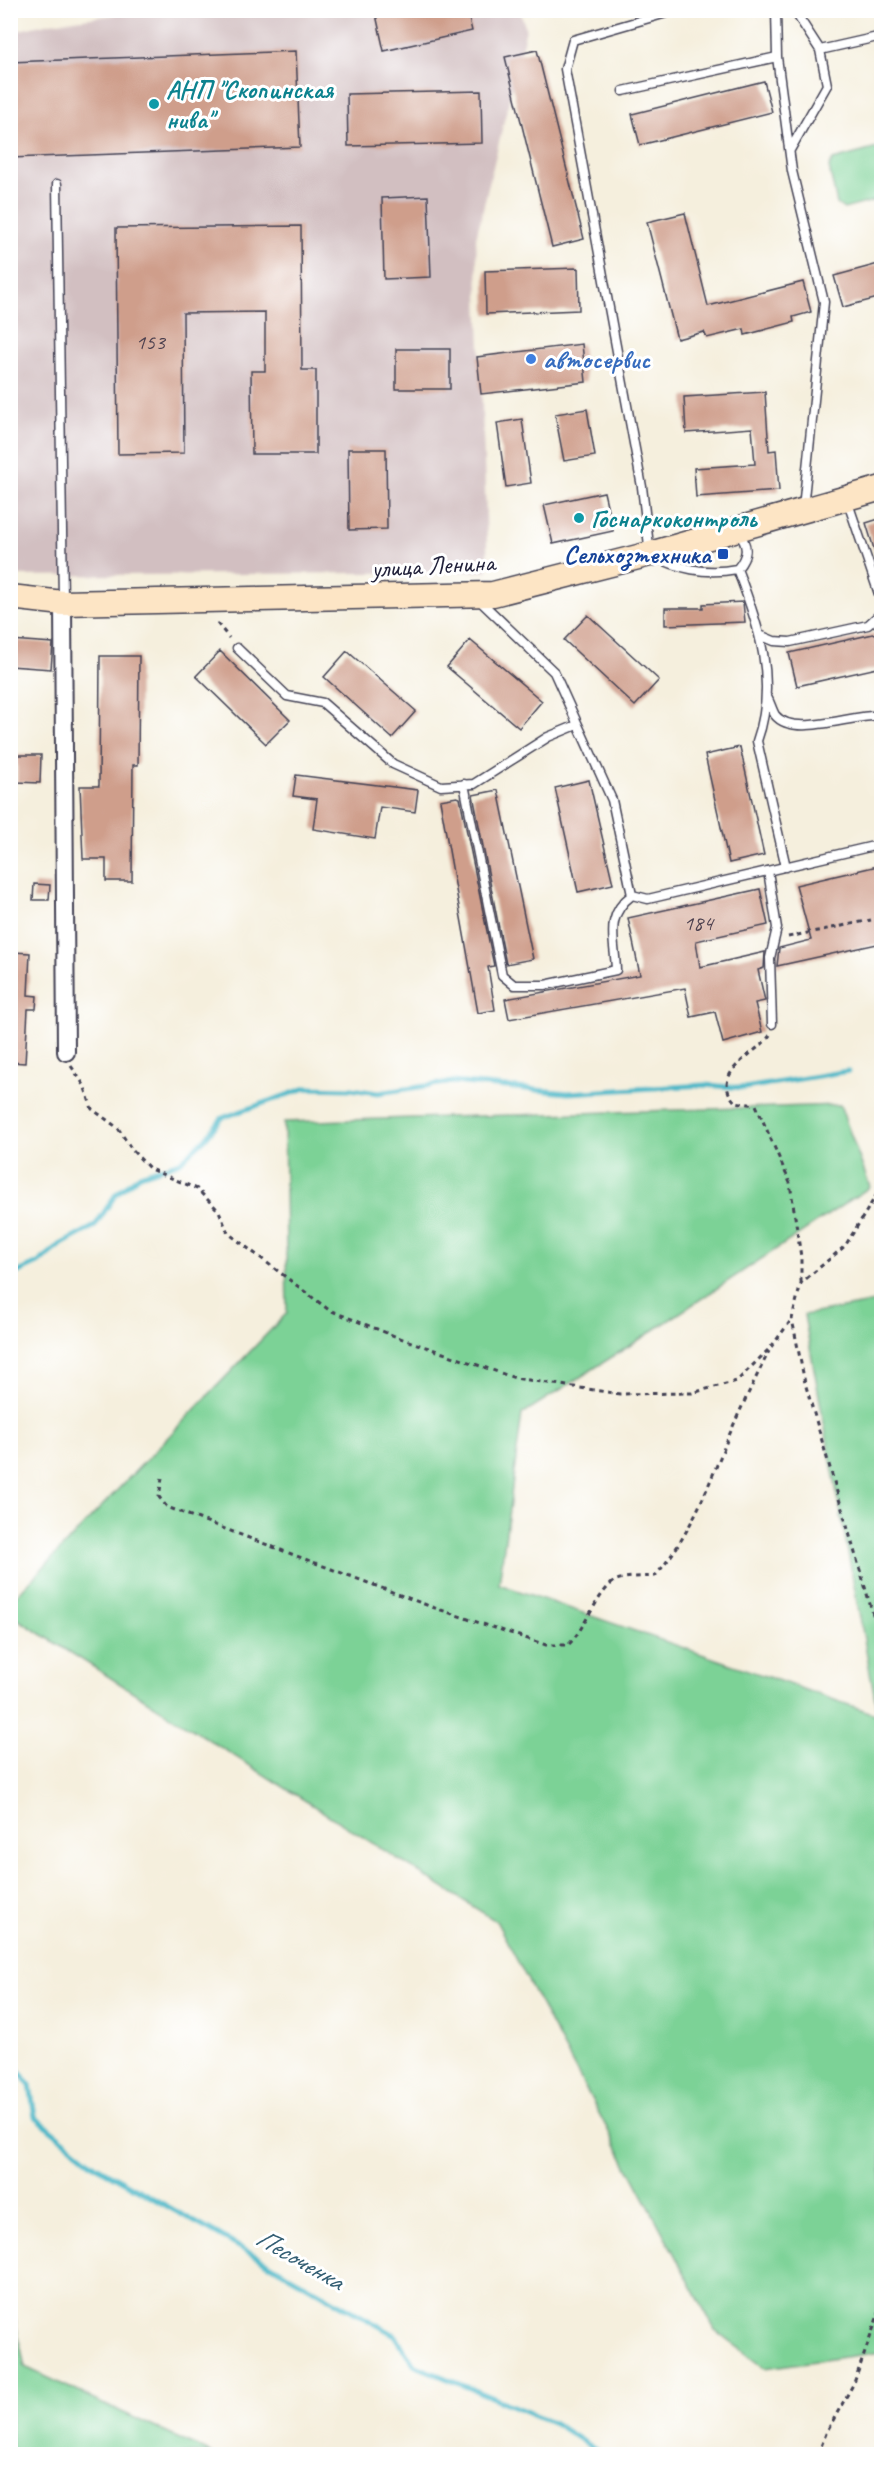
<svg xmlns="http://www.w3.org/2000/svg" width="892" height="2465" viewBox="0 0 892 2465" font-family="Caveat,sans-serif">
  <style>
    .industrial { fill: #d2bfc1 }
    .green { fill: #7bd296; stroke: #4e7a68; stroke-width: 1.5 }
    .lines { fill: none; stroke-linecap: round; stroke-linejoin: round }
    .stream { stroke: #4cb8c8; stroke-width: 5 }
    .building { fill: #cf9e8b }
    .lane-casing { stroke: #424153; stroke-width: 11 }
    .street-casing { stroke: #424153; stroke-width: 20 }
    .secondary-casing { stroke: #424153; stroke-width: 27 }
    .path { stroke: #424153; stroke-width: 3; stroke-dasharray: 4.5 4.5; stroke-linecap: butt }
    .lane { stroke: #fff; stroke-width: 8 }
    .street { stroke: #fff; stroke-width: 16 }
    .secondary { stroke: #fde5c5; stroke-width: 24 }
    .culture-dot { fill: #0f9aa8; stroke: #fff; stroke-width: 2 }
    .shop-dot { fill: #3f7fe0; stroke: #fff; stroke-width: 2 }
    .transit-dot { fill: #1a4fb4; stroke: #fff; stroke-width: 2 }
    .labels { text-anchor: middle; stroke-width: 6; stroke-linejoin: round; paint-order: stroke }
    .number-label { font-size: 22px; fill: #4d414f }
    .culture-label { font-size: 26px; font-weight: bold; fill: #0d838f; stroke: #fff; text-anchor: start }
    .shop-label { font-size: 26px; font-weight: bold; fill: #366cbe; stroke: #fff; text-anchor: start }
    .transit-label { font-size: 26px; font-weight: bold; fill: #164399; stroke: #fff; text-anchor: end }
    .street-label { font-size: 26px; fill: #22223b; stroke: #fff }
    .water-label { font-size: 27px; font-style: italic; fill: #335e73; stroke: #fff }
  </style>
  <rect width="100%" height="100%" fill="#fff"/>
  <filter id="ink" filterUnits="userSpaceOnUse"><feTurbulence type="fractalNoise" baseFrequency=".0167" numOctaves="2"/><feDisplacementMap in="SourceGraphic" scale="12" xChannelSelector="R" yChannelSelector="G"/><feConvolveMatrix kernelMatrix="1 2 1 2 8 2 1 2 1" color-interpolation-filters="sRGB"/></filter>
  <filter id="wash" filterUnits="userSpaceOnUse"><feTurbulence type="fractalNoise" baseFrequency=".008" numOctaves="4" result="noise"/><feDisplacementMap in="SourceGraphic" scale="24" xChannelSelector="R" yChannelSelector="G"/><feGaussianBlur stdDeviation="1.35" result="paint"/><feColorMatrix in="noise" values="0 0 0 0 0 0 0 0 0 0 0 0 0 0 0 0 0 1.4 0 .05"/><feComposite in="paint" operator="in"/></filter>
  <g filter="url(#wash)">
    <rect width="100%" height="100%" fill="#f5efdd"/>
    <path class="industrial" d="M154 10 520 11 526 29 476 238 488 572 11 576V32L50 23Z"/>
    <path class="green" d="M881 147V199L844 209 837 204 829 167 833 160Z
      M840 1105 870 1187 645 1336 522 1414 499 1584 878 1715 804 1315 881 1301V2352L765 2368 715 2330 496 1921 11 1615V1601L287 1313 284 1122Z
      M10 2296 25 2367 212 2454H11Z"/>
    <g class="lines">
      <path class="stream" d="M10 1276 38 1263 60 1245 95 1226 116 1194 140 1175 180 1162 205 1139 222 1118 306 1088 351 1089 378 1093 453 1082 568 1093 704 1085 745 1088 848 1071
        M10 2060 30 2085 35 2117 96 2166 395 2335 414 2365 554 2423 602 2454"/>
    </g>
    <g id="blocks">
      <path class="building" d="M375 10H467L472 31 384 51Z
        M537 50 584 239 552 247 505 57Z
        M296 51 300 147 10 158V62Z
        M764 81 772 112 640 145 632 114Z
        M481 91 482 143 348 146 347 94Z
        M428 196 431 277 384 279 382 198Z
        M685 213 708 306 803 282 811 312 793 317 794 322 745 335 744 329 707 338 704 332 677 339 647 222Z
        M301 226 302 370H316V454H252L251 371H265V312L183 313 184 453 118 454 116 228Z
        M882 263V297L843 307 834 276Z
        M578 268 579 310 486 314 485 271Z
        M582 344 586 382 481 394 477 357Z
        M396 349H450V389H396Z
        M765 392 769 451 776 450 779 491 696 497 694 468 755 464 752 428 686 433 684 397Z
        M587 409 595 456 564 461 555 414Z
        M522 419 531 483 506 487 497 423Z
        M348 449H386L387 529 349 530Z
        M604 492 613 531 553 544 544 505Z
        M882 518V562H878L866 523Z
        M743 602 745 622 665 625V608H703V604Z
        M588 615 659 680 635 706 564 640Z
        M882 632V667L797 686 789 653Z
        M10 640 53 643 51 669 10 666Z
        M470 640 542 701 519 728 447 667Z
        M220 651 290 720 266 744 196 676Z
        M347 651 416 711 392 738 324 677Z
        M100 656H139L138 765H133L132 881H106V859H83L80 786H99Z
        M740 747 764 855 729 863 705 755Z
        M17 755H41L40 783 17 782Z
        M296 775 418 790 415 812 380 807 375 839 313 829 317 799 293 796Z
        M589 780 613 884 578 892 555 788Z
        M498 790 533 959 506 964 473 795Z
        M457 797 460 798 494 966 488 967 495 1010 478 1013 440 800Z
        M882 865V943L777 966 779 948 811 940 796 885Z
        M34 884 50 885 49 900H33Z
        M760 889 768 925 696 941 700 967 765 952 764 968 758 970 765 1001 755 1003 762 1032 723 1043 715 1012 691 1017 685 988 509 1019 505 999 640 975 628 918Z
        M12 952 30 953 28 995 37 996 36 1009H28L25 1063 10 1062Z"/>
    </g>
  </g>
  <g filter="url(#ink)">
    <use href="#blocks" fill-opacity="0" stroke="#424153" stroke-width="1.5"/>
    <g class="lines">
      <defs>
        <path id="lane" d="M677 10 573 40 565 69 642 487 650 554C678 569 705 575 737 569 747 557 750 546 738 533
          M776 10 777 57 792 171 824 302 803 508
          M794 10 820 50 882 36
          M623 91 777 57
          M790 150 827 85 820 50
          M57 184 63 600
          M737 569C759 625 778 682 757 741L786 867
          M478 599 554 672 612 800 632 895 648 899 882 844
          M762 636 774 641 790 642 868 625 880 614V597L847 500
          M237 648 287 696 323 703 393 764 441 786 474 784 548 737 577 725
          M767 697C770 702 772 710 775 715 794 739 854 713 882 716
          M464 784 502 975 514 985H545L616 970C615 940 604 916 632 895
          M768 871 777 928 770 958 772 1024"/>
        <path id="street" d="M63 603 66 1052"/>
        <path id="secondary" d="M10 597 63 603 493 594 650 554 882 488"/>
      </defs>
      <use href="#lane" class="lane-casing"/>
      <use href="#street" class="street-casing"/>
      <use href="#secondary" class="secondary-casing"/>
      <path class="path" d="M217 623 229 638
        M788 937 871 920
        M770 1035C758 1054 708 1072 735 1102L756 1105 790 1183 801 1257V1283
        M71 1066 84 1085 92 1109 118 1128 132 1150 150 1169 197 1189 219 1211 228 1233 329 1310 397 1337 515 1378 620 1394 692 1393 737 1381 771 1347 792 1319
        M882 1186 845 1246 801 1283 792 1319 805 1383 882 1645
        M162 1478 159 1497 167 1507 432 1607 546 1645H568C584 1631 599 1588 617 1580 627 1576 644 1577 655 1576 690 1537 708 1486 728 1438 740 1409 755 1380 769 1351
        M818 2454 827 2431 854 2383 882 2304"/>
      <use href="#lane" class="lane"/>
      <use href="#street" class="street"/>
      <use href="#secondary" class="secondary"/>
    </g>
  </g>
  <g class="culture-dot">
    <circle cx="154" cy="104" r="6"/>
    <circle cx="579" cy="518" r="6"/>
  </g>
  <circle class="shop-dot" cx="531" cy="359" r="6"/>
  <rect class="transit-dot" x="717" y="548" width="12" height="12" rx="3"/>
  <g class="labels">
    <g class="number-label">
      <text x="150" y="349">153</text>
      <text x="698" y="930">184</text>
    </g>
    <g class="culture-label">
      <text x="166" y="98">АНП "Скопинская<tspan x="166" dy="30">нива"</tspan></text>
      <text x="591" y="527">Госнаркоконтроль</text>
    </g>
    <g class="shop-label">
      <text x="543" y="368">автосервис</text>
    </g>
    <g class="transit-label">
      <text x="711" y="563">Сельхозтехника</text>
    </g>
    <g class="street-label">
      <text transform="translate(433 565) rotate(-3)" y="9">улица Ленина</text>
    </g>
    <g class="water-label">
      <text transform="translate(300 2259) rotate(30)" y="9">Песоченка</text>
    </g>
  </g>
  <rect width="892" height="2465" fill="none" stroke="#fff" stroke-width="36"/>
</svg>
